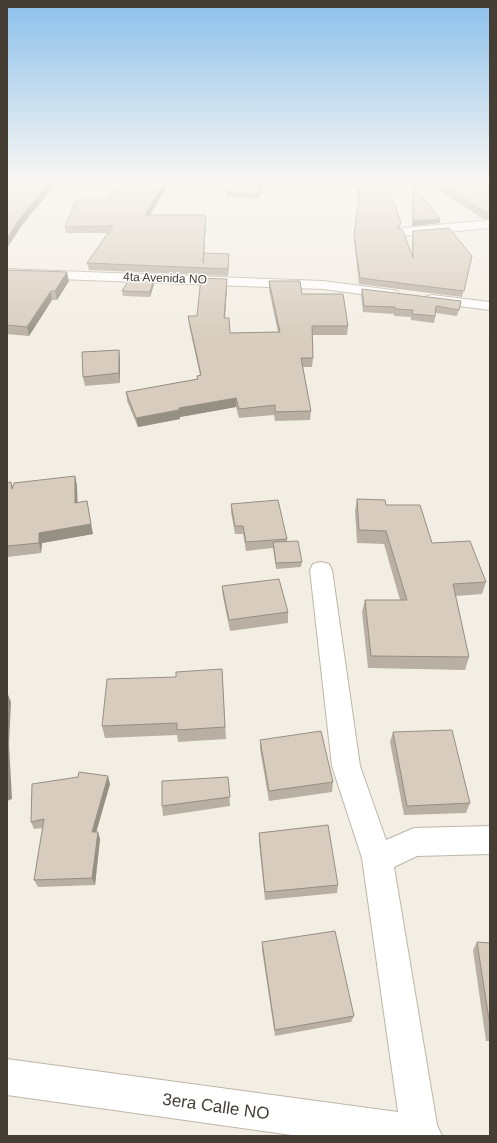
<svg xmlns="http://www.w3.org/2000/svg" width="497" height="1143" viewBox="0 0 497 1143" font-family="Arial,sans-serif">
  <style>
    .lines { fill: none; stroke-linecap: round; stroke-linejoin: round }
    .minor-casing { stroke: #beb6a7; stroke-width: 2 }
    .minor { fill: #fff; fill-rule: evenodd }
    .wall { fill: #b9afa3 }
    .shaded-wall { fill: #968f84 }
    .building { fill: #d7ccbd; stroke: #968f84 }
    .labels { text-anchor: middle; stroke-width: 3; stroke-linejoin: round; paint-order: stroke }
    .far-street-label { font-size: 12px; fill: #453e34; stroke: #fff }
    .near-street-label { font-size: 17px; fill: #453e34; stroke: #fff }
  </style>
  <rect width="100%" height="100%" fill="#f3eee4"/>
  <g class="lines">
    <defs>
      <path id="minor" d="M490 220V228L404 236 398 232 404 228Z
        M7 269 323 281 392 290 397 291 399 294 397 297 392 298 323 289 7 277Z
        M432 295 490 302V310L427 302 425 299 427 296Z
        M321 562 329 564 332 570 360 766 386 840 414 828 490 826V854L417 856 394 867 437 1125 442 1136H299L7 1095V1059L398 1112 362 858 332 766 310 570 313 564Z"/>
    </defs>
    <use href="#minor" class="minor-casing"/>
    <use href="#minor" class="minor"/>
  </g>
  <path class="wall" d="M265 182 258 199 226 197V192Z
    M295 182H386L401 223 400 229 412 255V237L413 231 472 256 462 297 359 284 354 240 359 195H356L357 187Z
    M426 182H490V219H483Z
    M413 185 440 219V223L412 226 413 190Z
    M167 186 150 215H206V221L204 253 229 261 228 276 89 270 87 263 108 233H66L65 227 109 200Z
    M7 273 69 281 57 300H52L29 336 7 334Z
    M154 279V284L150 297 123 296 122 291Z
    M227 279V287L225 318 230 333 278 332 269 290V281L302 294 348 326 347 335H312L313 358 312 367H303L311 411 310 420 275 421 274 415 239 418 236 407 180 417V419L138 427 127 401 126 392 197 379V376L200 375 189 325 188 316H197Z
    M362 289 461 301 457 316 436 313 434 323 411 320V317L394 316V314L363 312 361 295Z
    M120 359V383L85 386 83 377Z
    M75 476 77 486V503L93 534 42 543 41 553 7 557V483L13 487Z
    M357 499 386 505 432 543 486 582 482 594 456 596 469 657 465 670 368 668 362 612 365 600H400L384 544 357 543 355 511Z
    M231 504 287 539V542L302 562 301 567 276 569 273 548 246 551 243 534H235L231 512Z
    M222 586 288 612V623L230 631 223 597Z
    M222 669 226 739 178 742 177 735 105 738 102 726 176 677Z
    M393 732 470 803 466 813 404 815 390 742Z
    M260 740 333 782 332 792 269 801 260 749Z
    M228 777 230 806 163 816 162 806Z
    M110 784 96 832 100 839 95 885 38 887 34 880 43 828 34 829 31 822Z
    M259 833 338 885 337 893 265 900 259 842Z
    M262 942 354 1016 351 1022 275 1036 262 950Z
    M477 942 490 943V1041H486L473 950Z"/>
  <path class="shaded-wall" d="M50 182H57L23 224 7 248V238L21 217Z
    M165 182H167V186L146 222 145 215Z
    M263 182H265L258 199V194Z
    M206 215V221L203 270V263Z
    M440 219V223L412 226 413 221Z
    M229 254V261L228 276V269Z
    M67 272 69 281 57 300 55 291Z
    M154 279V284L150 297V292Z
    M227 279V287L224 327V318Z
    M51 291 52 300 29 336 27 327Z
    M119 350 120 359V383L119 373Z
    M236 398V407L180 417V419L138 427 136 418 179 408Z
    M75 476 77 486 78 513 75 503Z
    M87 501 93 534 42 543 41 553 39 543V533Z
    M7 692 11 702 9 744 12 799 7 801Z
    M108 776 110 784 94 840 92 832Z
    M98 832 100 839 95 885 92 878Z"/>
  <path class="building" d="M7 182H50L21 217 7 238Z
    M117 182H165L145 215H206L203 263 204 253 229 254 228 269 87 263 113 226 65 227 76 200H109Z
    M229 182H263L258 194 226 192Z
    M358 182H386L401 223 397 227 403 231 413 258V231L449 228 472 256 464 291 360 278 354 235 360 190H357Z
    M438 182H490V212H485Z
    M413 185 440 219 413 221Z
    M9 270 67 272 55 291H51L27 327 7 325V273Z
    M130 278 154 279 150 292 122 291Z
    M201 278 227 279 224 318H229L230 333 280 332 269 281H300L302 294H343L348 326H312L313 358H301L311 411 275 412V405L239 409 236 398 179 408V410L136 418 126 392 198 379 197 376 201 375 188 316H197Z
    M362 289 461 301 459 310 436 306 435 316 412 314 413 310 395 309V307L364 306Z
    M119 350V373L83 377 82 352Z
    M75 476V503L87 501 91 524 39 533V543L7 546V483L11 482 12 489 14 483Z
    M357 499 385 500 386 505H420L432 543 470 541 486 582 453 584 469 657 371 656 365 600H407L386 531 359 530Z
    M278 500 287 539 246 542 243 526H235L231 504Z
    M298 541 302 562 276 563 273 542Z
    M279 579 288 612 229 620 222 586Z
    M222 669 225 727 177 730V723L102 726 107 679 176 677V672Z
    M452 730 470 803 407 806 393 732Z
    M321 731 333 782 269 791 260 740Z
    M7 772 8 790H7Z
    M79 772 108 776 92 832H98L92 878 34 880 44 819 31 822 32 784 78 777Z
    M228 777 230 797 162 806V781Z
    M328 825 338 885 265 892 259 833Z
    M335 931 354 1016 275 1030 262 942Z
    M477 942 490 943V1026Z"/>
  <linearGradient id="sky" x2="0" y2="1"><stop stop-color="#8bc0ec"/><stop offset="0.53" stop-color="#faf7f3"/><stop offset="1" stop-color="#faf7f3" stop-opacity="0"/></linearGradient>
  <rect width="497" height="342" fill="url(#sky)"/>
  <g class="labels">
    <g class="far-street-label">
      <text transform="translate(165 278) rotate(2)" y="4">4ta Avenida NO</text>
    </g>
    <g class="near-street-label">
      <text transform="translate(216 1106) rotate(8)" y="6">3era Calle NO</text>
    </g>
  </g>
  <rect width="497" height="1143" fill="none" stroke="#453e34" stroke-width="16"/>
</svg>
